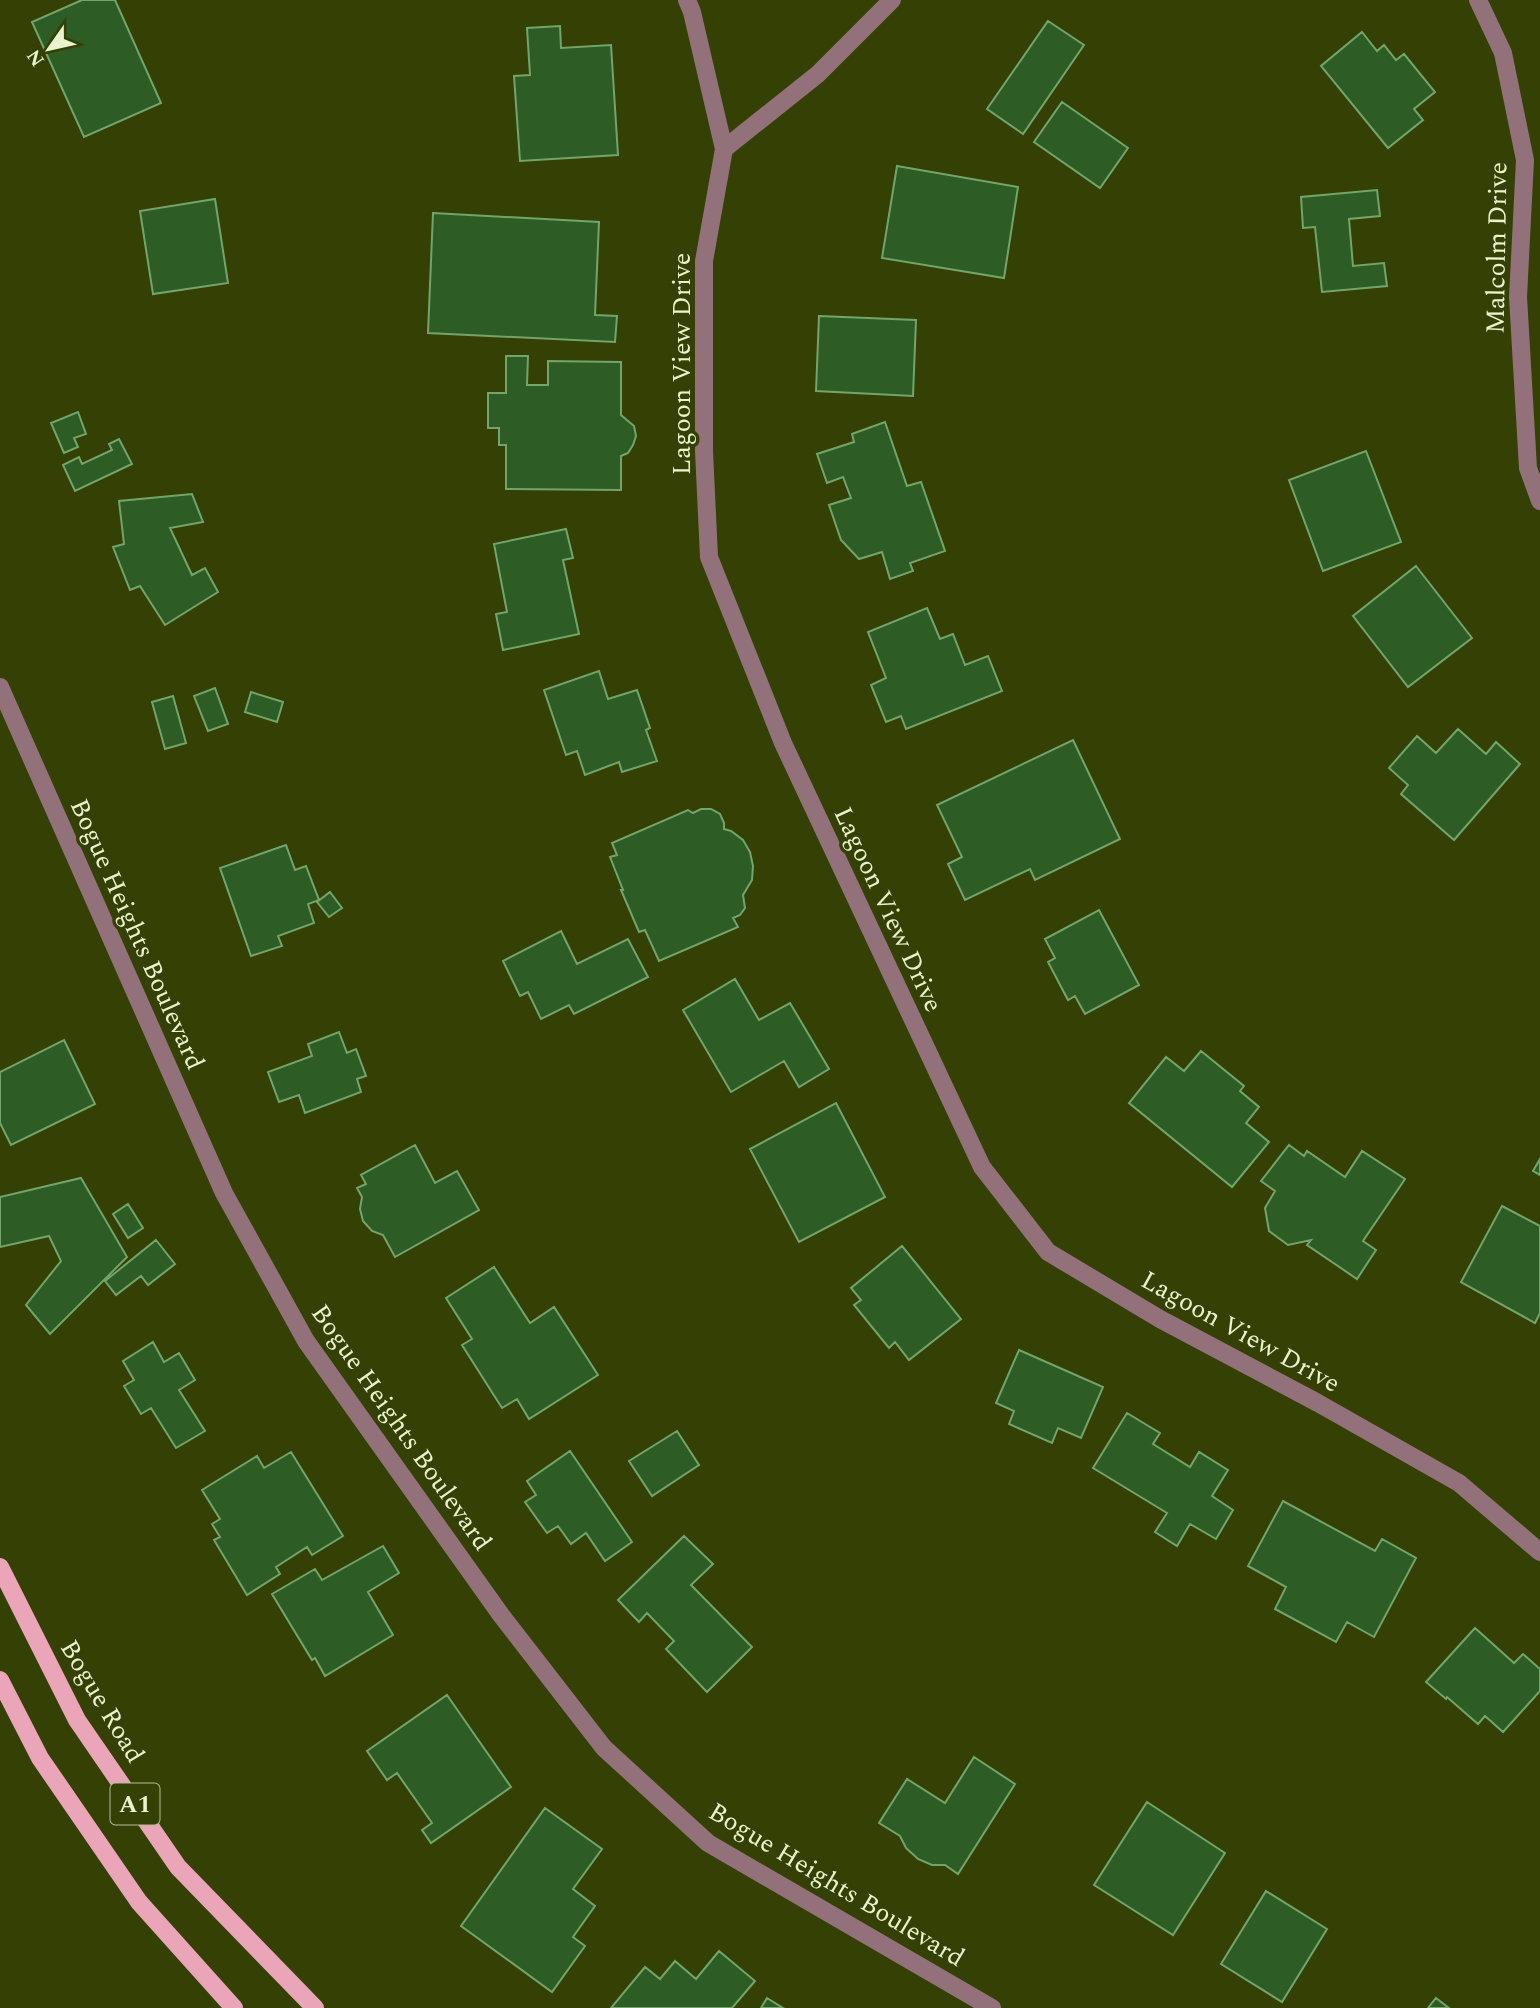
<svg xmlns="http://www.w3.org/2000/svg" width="1540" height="2008" viewBox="0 0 1540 2008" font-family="Spectral,serif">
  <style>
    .building { fill: #2d5c24; stroke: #73a56a; stroke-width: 2 }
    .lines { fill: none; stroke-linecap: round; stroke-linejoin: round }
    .minor { stroke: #93717a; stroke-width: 18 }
    .major { stroke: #eaa5b8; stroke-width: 18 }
    .labels { text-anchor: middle; stroke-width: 7; stroke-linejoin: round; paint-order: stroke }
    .shield { fill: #344004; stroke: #b3be92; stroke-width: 2 }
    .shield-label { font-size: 24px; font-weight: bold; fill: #e9f4cf }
    .street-label { font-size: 26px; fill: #e9f4cf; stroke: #344004 }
  </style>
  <rect width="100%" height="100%" fill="#344004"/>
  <path class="building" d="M82 0H115L161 103 84 137 32 22Z
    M1048 21 1084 45 1023 134 987 109Z
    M560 26 561 48 611 45 618 155 520 161 514 76 530 75 527 28Z
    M1362 32 1377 51 1384 45 1396 60 1404 54 1435 92 1414 109 1423 120 1388 148 1321 66Z
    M1062 102 1128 148 1100 188 1034 142Z
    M897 166 1018 187 1004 278 882 258Z
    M1377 190 1380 216 1349 219 1353 266 1384 263 1387 286 1322 292 1315 227 1303 228 1301 197Z
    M215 199 228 283 153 294 140 211Z
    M433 213 599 222 595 315 617 316 615 342 428 333Z
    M819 316 916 320 913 396 816 391Z
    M506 356H528L527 385H548V361L621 362V415L634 426 636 436 633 445 628 453 621 456V490L506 489V445H499V428H488V393H506Z
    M78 412 86 434 74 438 78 447 64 453 51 423Z
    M885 422 907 486 921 482 945 551 910 563 913 571 890 579 882 552 859 559 841 540 829 505 851 498 843 477 827 483 817 454 854 442 852 434Z
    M119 439 132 464 75 491 63 465 79 457 82 464 112 450 109 444Z
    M1366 451 1401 542 1323 571 1289 480Z
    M192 494 203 522 170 528 192 575 205 568 218 592 165 625 140 586 130 590 113 547 124 544 119 501Z
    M566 529 573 558 563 560 579 634 503 650 496 614 507 612 494 544Z
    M1416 566 1472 638 1408 687 1353 616Z
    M927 608 940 639 953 634 965 665 988 656 1002 691 906 729 901 716 886 722 871 685 886 678 868 632Z
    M599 671 608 699 637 690 650 728 646 730 657 761 622 772 619 762 585 775 577 751 566 755 544 690Z
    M215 688 228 724 208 731 194 696Z
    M251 692 283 702 277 722 245 712Z
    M173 696 186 743 165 749 152 702Z
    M1458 729 1486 754 1496 742 1520 764 1454 840 1401 794 1408 785 1389 768 1417 736 1436 753Z
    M1073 740 1120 839 1035 880 1030 869 965 900 948 864 962 857 937 805Z
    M701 809H711L720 814 724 823V829L731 831 743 840 750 852 753 866 752 880 743 895 745 908 740 915 733 918 738 927 659 961 645 930 639 932 621 890H623L610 857 617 855 612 843 688 810 693 813Z
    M286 845 295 870 306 866 319 900 308 904 314 923 278 936 282 946 251 956 220 868Z
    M330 892 342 908 329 917 317 902Z
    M1099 910 1139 985 1085 1014 1075 996 1068 1000 1048 962 1055 958 1045 939Z
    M561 931 577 964 628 939 648 977 574 1014 569 1005 541 1019 528 992 520 996 503 961Z
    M735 979 759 1020 790 1003 829 1069 799 1087 784 1061 731 1092 683 1010Z
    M339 1032 347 1053 356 1049 366 1076 357 1079 361 1092 305 1113 299 1095 279 1102 268 1072 312 1056 308 1044Z
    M64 1040 95 1104 11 1145 0 1123V1072Z
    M1201 1051 1244 1086 1240 1091 1259 1107 1246 1123 1269 1142 1232 1187 1129 1103 1166 1057 1184 1071Z
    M836 1103 885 1197 799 1242 750 1149Z
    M415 1145 435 1183 457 1171 479 1210 395 1257 383 1235 372 1231 363 1221 360 1209 362 1197 357 1188 366 1184 361 1175Z
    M1289 1145 1304 1156 1307 1151 1345 1177 1362 1151 1405 1179 1363 1241 1376 1250 1357 1279 1307 1245 1311 1240 1288 1245 1269 1231 1265 1208 1275 1191 1261 1181Z
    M1540 1159V1175L1533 1171Z
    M81 1178 127 1257 50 1334 26 1305 61 1261 49 1236 0 1247V1197Z
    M128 1204 143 1228 128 1238 113 1214Z
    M1502 1206 1540 1226V1313L1535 1323 1461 1282Z
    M156 1240 175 1264 148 1285 141 1276 116 1295 105 1281Z
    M902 1246 961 1319 909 1360 895 1342 889 1348 854 1305 861 1300 851 1288Z
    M494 1267 530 1323 554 1307 598 1375 529 1419 517 1399 502 1408 462 1345 472 1339 446 1298Z
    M153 1342 164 1362 179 1353 195 1380 179 1390 205 1431 176 1448 151 1408 141 1414 124 1386 134 1380 123 1361Z
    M1019 1350 1103 1387 1081 1438 1058 1428 1052 1443 1009 1424 1014 1411 996 1403Z
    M1127 1413 1160 1433 1153 1444 1190 1467 1199 1452 1228 1470 1212 1496 1233 1510 1216 1539 1190 1524 1177 1546 1155 1532 1167 1513 1093 1468Z
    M677 1431 699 1465 652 1496 629 1461Z
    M570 1451 632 1542 605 1561 586 1533 571 1544 558 1526 547 1533 525 1502 536 1495 527 1481Z
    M291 1452 343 1536 312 1555 307 1547 276 1567 280 1574 247 1595 214 1540 220 1537 212 1524 220 1519 202 1490 257 1456 264 1468Z
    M1283 1501 1375 1551 1382 1539 1416 1558 1374 1637 1347 1622 1336 1642 1275 1609 1286 1587 1248 1566Z
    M684 1536 713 1564 691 1585 752 1647 707 1692 666 1649 674 1641 647 1613 639 1622 618 1600Z
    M383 1546 399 1573 368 1592 393 1635 325 1676 315 1658 312 1660 272 1594 315 1569 322 1580Z
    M1475 1628 1514 1663 1523 1654 1540 1669V1691L1503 1732 1485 1716 1478 1724 1447 1697 1446 1699 1426 1682Z
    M447 1695 511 1787 431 1843 422 1830 432 1823 397 1773 387 1780 367 1751Z
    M974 1757 1015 1784 958 1874 945 1865H932L918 1859 906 1848 900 1836 879 1823 907 1779 945 1803Z
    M1147 1802 1225 1853 1173 1935 1094 1885Z
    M545 1808 602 1849 573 1889 595 1906 573 1937 585 1946 552 1992 461 1926Z
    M1266 1891 1327 1929 1282 2002 1221 1964Z
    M719 1951 755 1981 732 2008H611L645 1967 660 1979 675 1961 696 1979Z
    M767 1998 783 2008H761Z
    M1436 1998 1449 2008H1428Z"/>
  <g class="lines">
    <path class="minor" d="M687 0 692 12 724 149 704 261V451L709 557 783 743 982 1167 1048 1252 1160 1319 1318 1403 1459 1483 1540 1552
      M1478 0 1503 53 1525 160 1518 297 1528 468 1540 501
      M724 149 818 74 892 0
      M0 687 224 1193 306 1341 501 1615 604 1748 708 1843 992 2008"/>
    <path class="major" d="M0 1567 77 1720 178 1867 315 2008
      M0 1680 40 1758 139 1902 234 2008"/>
  </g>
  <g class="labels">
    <rect class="shield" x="110.5" y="1783.5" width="49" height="41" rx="5"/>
    <g class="shield-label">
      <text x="135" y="1812">A1</text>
    </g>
    <g class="street-label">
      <text transform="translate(1496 248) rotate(-89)" y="9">Malcolm Drive</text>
      <text transform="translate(681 364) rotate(-90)" y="9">Lagoon View Drive</text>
      <text transform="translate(889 909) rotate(65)" y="9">Lagoon View Drive</text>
      <text transform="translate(138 934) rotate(66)" y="9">Bogue Heights Boulevard</text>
      <text transform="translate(1241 1331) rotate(29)" y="9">Lagoon View Drive</text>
      <text transform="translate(402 1427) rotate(55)" y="9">Bogue Heights Boulevard</text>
      <text transform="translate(103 1701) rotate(59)" y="9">Bogue Road</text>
      <text transform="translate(837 1884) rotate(31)" y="9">Bogue Heights Boulevard</text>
    </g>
  </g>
  <g transform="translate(49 49) rotate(236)" stroke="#344004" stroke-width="5" paint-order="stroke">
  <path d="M0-5L12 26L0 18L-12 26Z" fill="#e9f4cf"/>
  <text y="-10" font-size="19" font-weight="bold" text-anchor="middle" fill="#e9f4cf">N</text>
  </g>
</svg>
